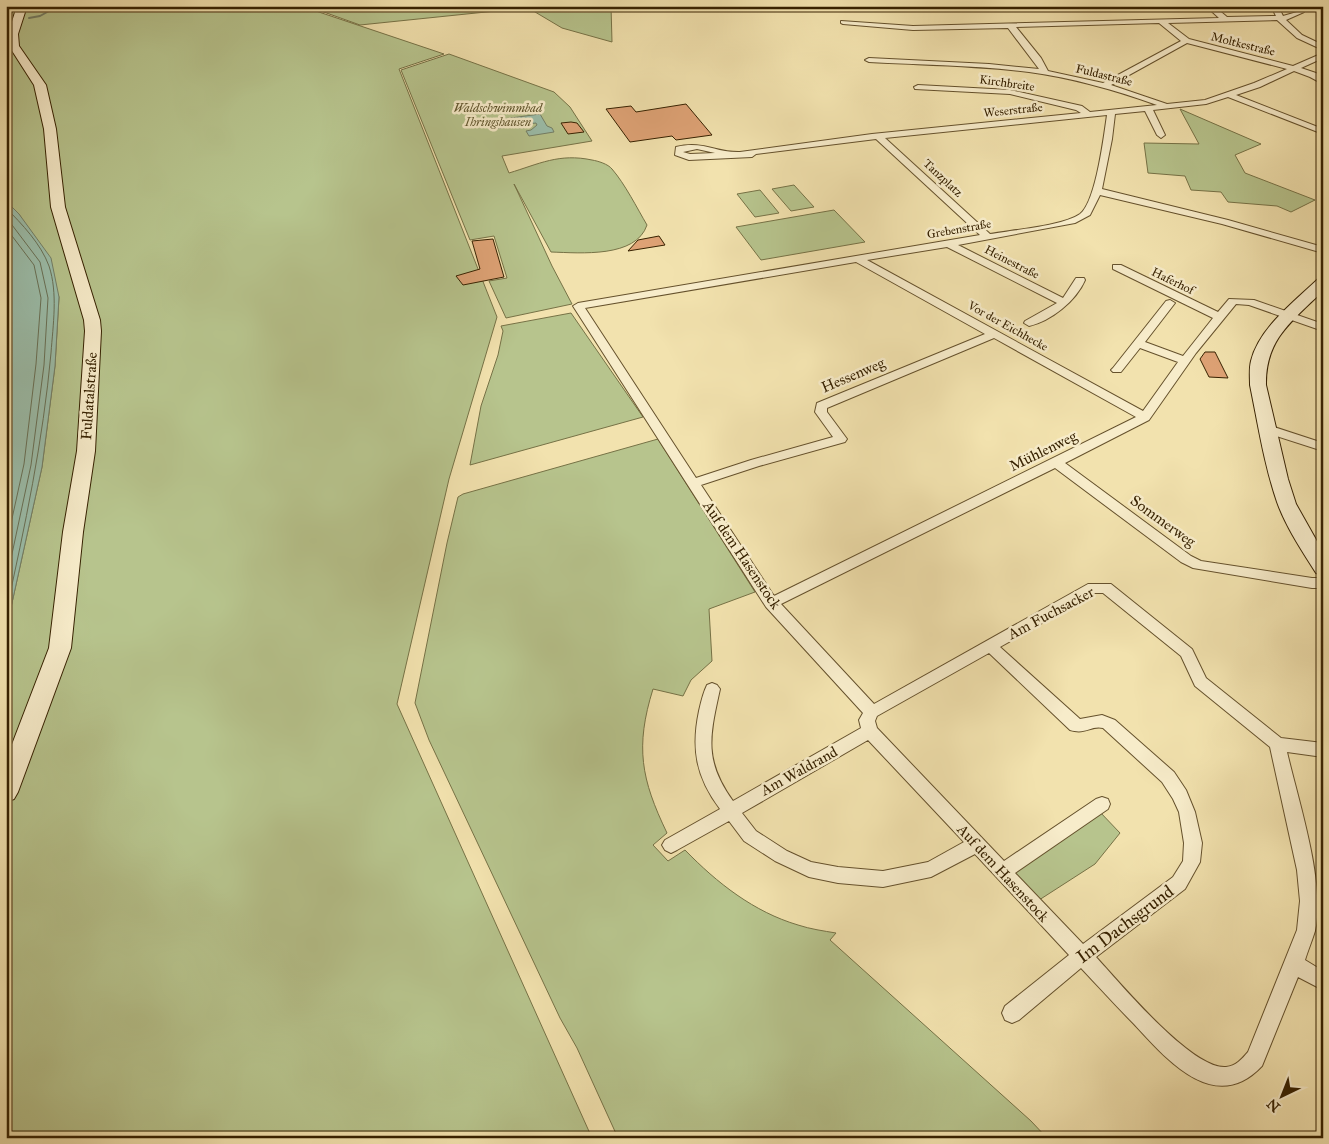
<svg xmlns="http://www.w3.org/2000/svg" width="1329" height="1144" viewBox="0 0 1329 1144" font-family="'IM FELL Great Primer',serif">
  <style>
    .green { fill: #b7c48d; stroke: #767246 }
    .water { fill: #9bbeab; stroke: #737f67 }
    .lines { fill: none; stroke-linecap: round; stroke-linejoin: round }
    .shore { stroke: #687056; stroke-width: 1 }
    .stream { stroke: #737f67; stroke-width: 2 }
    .building { fill: #dea275; stroke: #362100 }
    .street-casing { stroke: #65512c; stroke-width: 2 }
    .secondary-casing { stroke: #362100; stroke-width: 2 }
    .street { fill: #f7ecca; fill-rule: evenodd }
    .secondary { fill: #f7ecca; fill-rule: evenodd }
    .labels { text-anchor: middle; stroke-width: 5; stroke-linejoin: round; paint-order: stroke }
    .far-street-label { font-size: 12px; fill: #362100; stroke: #f7ecca }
    .far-park-label { font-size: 12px; font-style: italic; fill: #5d522a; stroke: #f7ecca }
    .street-label { font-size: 15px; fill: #362100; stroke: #f7ecca }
    .near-street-label { font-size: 18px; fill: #362100; stroke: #f7ecca }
  </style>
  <rect width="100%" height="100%" fill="#f2e2ae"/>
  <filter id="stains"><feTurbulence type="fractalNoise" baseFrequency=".004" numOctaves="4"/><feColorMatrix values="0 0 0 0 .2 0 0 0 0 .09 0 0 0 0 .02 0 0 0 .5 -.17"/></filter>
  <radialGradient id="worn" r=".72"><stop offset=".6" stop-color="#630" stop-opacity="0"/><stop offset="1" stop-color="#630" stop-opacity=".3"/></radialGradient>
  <path class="green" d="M6 6H301L444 54 399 69 497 317 449 479 397 704 592 1138H6V630L42 467 55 366 59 297 19 214 6 201Z
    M307 6H508L515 9 360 25Z
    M525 6H611L612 42 562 28Z
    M449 54 554 92 570 107 592 141 502 156 509 173C539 164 559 153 592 160 598 161 608 164 612 169 625 184 637 208 647 225 636 258 581 253 551 252L514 184 552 266 572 304 506 318 489 281 507 278 494 236 470 240 401 70Z
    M1180 109 1261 144 1235 155 1245 173 1315 200 1291 212 1277 206 1228 202 1221 192 1191 190 1185 176 1148 173 1144 143 1199 144Z
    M794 185 814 207 791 211 772 189Z
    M760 190 779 213 755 217 737 194Z
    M834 210 865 242 761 260 736 227Z
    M571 313 643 417 470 465 481 406 498 355 503 331 501 326Z
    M658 439 755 592 709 609 712 661 691 680 683 696 653 689C635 747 641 779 667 833L653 845 668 861 685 850C717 883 754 912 798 925 810 929 824 931 836 933L830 940 1031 1121 1047 1138H618L577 1048 560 1018 429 740 415 703 447 543 458 497 463 494Z
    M1099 811 1120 833 1095 864 1036 902 1008 874Z"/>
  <path class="water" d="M540 114 547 126 552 128 554 132 529 136 526 131 531 130 537 125 536 123 493 129 489 121Z
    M6 201 19 214 51 258 59 297 55 366 42 467 6 630Z"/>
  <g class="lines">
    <path class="shore" d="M6 208C22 224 41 244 49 266 58 293 53 325 51 353 43 441 25 526 6 612
      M6 217 40 262 48 298 44 365 31 465 6 582
      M6 228 34 265 41 298 36 364 24 464 6 546"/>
    <path class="stream" d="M29 18 40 16 58 6"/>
  </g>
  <path class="building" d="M686 104 712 135 676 140 672 136 630 142 606 109 631 106 636 112Z
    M571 122 577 123 584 132 568 134 561 123Z
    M659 236 665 245 628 251 638 240Z
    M493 239 504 277 463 285 456 276 480 269 472 241Z
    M1205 352H1215L1228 378 1209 377 1200 359Z"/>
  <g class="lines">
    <defs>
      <path id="street" d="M1206 6H1214L1227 17 1276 16 1271 6H1278L1283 16 1304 10V12L1286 20 1302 35 1323 45V50L1297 38 1277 20 1168 23 1189 39 1293 66 1323 53V58L1301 68 1316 73 1323 78V84L1310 77 1294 71 1260 87 1236 95 1323 129V134L1228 97 1206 104 1153 110 1165 135 1161 138 1157 135 1145 111 1115 114 1112 139 1102 189 1228 220 1323 247V253L1222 224 1100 195 1090 215 1075 223 958 245 1063 298 1076 278H1084L1085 280C1076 301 1051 321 1029 326L1024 323 1025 321 1057 303 947 247 867 260 1143 411 1178 362 1140 348 1121 372H1113L1111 370 1113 368 1166 301 1170 300 1175 303 1145 342 1183 356 1213 318 1113 269V265H1121L1218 312 1229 299 1254 300 1323 324V331L1249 305 1236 304 1196 353 1149 420 1065 463 1191 556 1201 561 1312 578H1323V588H1312L1193 568 1181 562 1055 468 781 604 874 704 1088 584H1111L1192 649 1206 678 1281 738 1323 743V757L1287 752C1298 800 1326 884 1315 931 1312 941 1308 950 1305 960L1323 971V990L1298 977 1262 1066C1215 1116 1167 1060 1134 1024 1116 1006 1099 987 1081 968L1019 1020 1012 1023 1005 1020 1002 1013 1005 1006 1069 955 975 854 931 877 883 887 838 883 809 877 775 861 744 841 729 821 677 850 671 853 665 850 662 845 665 840 720 809C696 777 691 749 699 711 701 702 703 693 707 685L712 683 717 685 720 689C710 735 703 760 733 801L861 728 859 720 863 713 766 607 573 306 578 303 980 235 876 139 756 154 752 157 689 160 675 155 676 147C703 140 716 153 740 152L872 134 1081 113 1076 110 1010 94 915 89 914 87 918 85 1010 90 1082 106 1090 112 1157 105C1115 90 1073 78 1029 72 976 65 922 65 869 62L865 60 869 58 989 64 1039 69 1008 28 913 30 843 24 841 23V21L913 26 1219 18ZM1159 23 1181 41 1103 83 1048 71 1041 58 1016 27ZM1187 43 1287 69 1254 83 1205 100 1167 104 1111 85ZM1107 115C1104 135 1096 202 1080 214 1063 226 1012 230 990 234L885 138ZM697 149 715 153 690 154 683 152ZM856 262 985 334 817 403 815 412 833 437 751 460 696 478 585 308ZM994 338 1136 417 774 596 701 485 759 466 845 442 847 439 827 412V408ZM1095 593H1103L1181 656 1195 686 1270 747 1297 870 1300 901 1297 930 1248 1052C1242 1059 1236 1066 1226 1067 1192 1070 1120 983 1096 957L1185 889 1200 862 1202 843 1195 812 1186 790 1174 772 1115 720 1102 715 1080 719 1000 647ZM989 653 1070 730C1086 735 1091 725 1103 728L1162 782 1173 799 1179 812 1184 843 1183 861 1173 877 1083 944 1015 873 1108 809 1110 804 1108 799 1102 797 1096 799 1004 861 877 728 875 721 877 716ZM868 740 964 842 928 862 883 871 838 867 811 862 787 851 756 831 742 813Z
        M1268 425 1323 443V451L1264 432 1262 429 1264 426Z"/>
      <path id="secondary" d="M17 6H27L18 34 19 46 46 85 56 129 65 207 100 320 101 331 95 451 83 532 71 648 18 792 14 799 6 802V760L49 648 63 532 77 451 85 331 84 320 51 207 44 129 34 85 9 46 8 34Z
        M1323 278V291C1293 320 1265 339 1266 385L1288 479 1296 504 1323 552V575L1316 573C1302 551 1286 527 1277 502 1264 464 1258 424 1250 385 1250 377 1249 369 1251 361 1259 328 1294 302 1318 279Z"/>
    </defs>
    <use href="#street" class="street-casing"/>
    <use href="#secondary" class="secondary-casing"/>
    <use href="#street" class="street"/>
    <use href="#secondary" class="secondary"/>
  </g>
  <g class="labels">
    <g class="far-street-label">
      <text transform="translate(1243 44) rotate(14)" y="4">Moltkestraße</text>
      <text transform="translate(1104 75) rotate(14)" y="4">Fuldastraße</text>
      <text transform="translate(1007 83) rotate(8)" y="4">Kirchbreite</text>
      <text transform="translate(1013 110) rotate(-6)" y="4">Weserstraße</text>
      <text transform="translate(943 178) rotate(43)" y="4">Tanzplatz</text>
      <text transform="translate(959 229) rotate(-10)" y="4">Grebenstraße</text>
      <text transform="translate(1012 262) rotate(27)" y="4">Heinestraße</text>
      <text transform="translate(1173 281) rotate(26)" y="4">Haferhof</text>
      <text transform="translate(1008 326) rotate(29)" y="4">Vor der Eichhecke</text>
    </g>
    <g class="far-park-label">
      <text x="498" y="112">Waldschwimmbad<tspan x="498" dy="14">Ihringshausen</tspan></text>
    </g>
    <g class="street-label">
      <text transform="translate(853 375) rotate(-23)" y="5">Hessenweg</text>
      <text transform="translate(89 396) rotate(-86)" y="5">Fuldatalstraße</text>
      <text transform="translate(1043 451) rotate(-26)" y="5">Mühlenweg</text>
      <text transform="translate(1163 521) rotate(36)" y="5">Sommerweg</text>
      <text transform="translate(742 555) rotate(56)" y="5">Auf dem Hasenstock</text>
      <text transform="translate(1051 613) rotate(-28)" y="5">Am Fuchsacker</text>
      <text transform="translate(799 771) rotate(-29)" y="5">Am Waldrand</text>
      <text transform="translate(1003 873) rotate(47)" y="5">Auf dem Hasenstock</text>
    </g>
    <g class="near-street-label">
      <text transform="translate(1125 924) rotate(-37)" y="6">Im Dachsgrund</text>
    </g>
  </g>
  <rect width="1329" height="1144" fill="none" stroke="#f2e2ae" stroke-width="25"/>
  <rect x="8" y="8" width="1314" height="1129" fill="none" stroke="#362100" stroke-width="2.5"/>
  <rect x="12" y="12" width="1304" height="1119" fill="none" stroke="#362100"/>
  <g transform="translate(1282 1096) rotate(223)" stroke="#f7ecca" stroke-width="4" paint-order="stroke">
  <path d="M0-4L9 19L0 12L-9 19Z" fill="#362100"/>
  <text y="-8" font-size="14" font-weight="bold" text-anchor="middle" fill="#362100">N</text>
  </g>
  <rect width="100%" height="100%" filter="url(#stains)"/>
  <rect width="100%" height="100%" fill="url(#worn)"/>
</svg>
